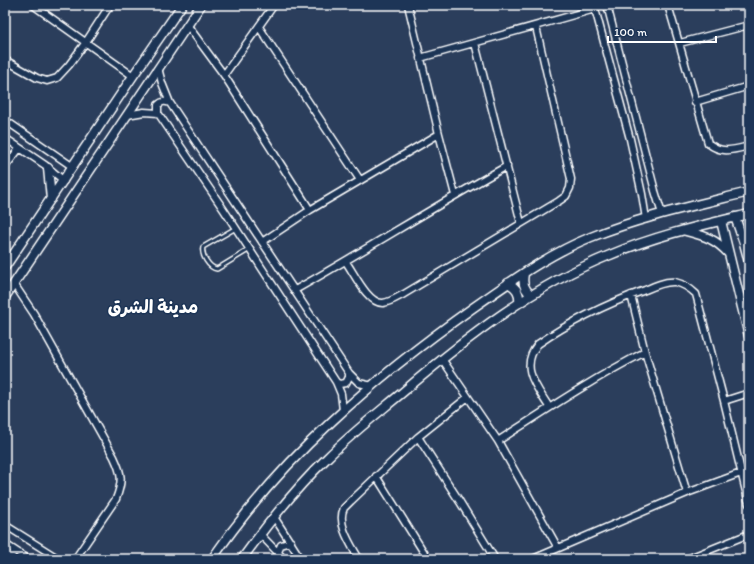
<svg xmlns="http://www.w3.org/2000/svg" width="754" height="564" viewBox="0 0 754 564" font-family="Itim,'Playpen Sans Arabic',sans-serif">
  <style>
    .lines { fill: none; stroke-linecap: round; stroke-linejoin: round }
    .service-casing { stroke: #fff; stroke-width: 6 }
    .minor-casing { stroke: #fff; stroke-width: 9 }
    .tertiary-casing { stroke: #fff; stroke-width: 11 }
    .service { stroke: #1d3557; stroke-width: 3 }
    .minor { stroke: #1d3557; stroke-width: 6 }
    .tertiary { stroke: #1d3557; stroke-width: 8 }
    .labels { text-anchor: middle; stroke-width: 3; stroke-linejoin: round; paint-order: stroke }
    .district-label { font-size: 18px; font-weight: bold; fill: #fff; stroke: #1d3557 }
  </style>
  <rect width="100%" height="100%" fill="#2b3e5c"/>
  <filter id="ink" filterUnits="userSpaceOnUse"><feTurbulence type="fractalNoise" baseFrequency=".025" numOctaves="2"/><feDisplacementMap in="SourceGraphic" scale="8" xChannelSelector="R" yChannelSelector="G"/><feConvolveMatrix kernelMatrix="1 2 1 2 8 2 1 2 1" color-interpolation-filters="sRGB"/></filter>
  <g filter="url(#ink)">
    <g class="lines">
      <defs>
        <path id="service" d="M236 228 203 247C201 255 209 268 217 269L250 249"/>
        <path id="minor" d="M33 5 133 76
          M408 5 439 134 455 195
          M594 5 630 139 642 194 646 219
          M607 5 655 191 662 214
          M668 5 708 143C721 154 733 150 749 146
          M188 26 224 75 310 210
          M259 27 360 180
          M475 43 521 223
          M680 43 749 25
          M420 58 595 9
          M5 60 37 78 47 81 57 78 69 65 86 42 110 5
          M158 68 162 83 170 103 349 373 359 383 372 386
          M224 75 274 5
          M695 102 749 86
          M158 113V105C162 101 165 101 170 103
          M127 115 144 112 158 113 224 210 336 382 341 394 343 410
          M5 120 73 167
          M5 138 45 165 64 181
          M5 167 19 149
          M262 242 310 210 439 134
          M346 262C354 273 368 304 383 303 391 302 398 297 404 294L559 201 566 196 570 188 571 179 536 27
          M14 284 34 314 114 457C122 474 123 481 116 499L75 559
          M295 290C366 250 435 206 507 166
          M631 295 645 352 687 493
          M442 359 498 441 558 548
          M336 382 339 384 346 383 349 377V373
          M724 401 749 393
          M549 407C536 386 519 367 538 344 571 321 607 304 645 290 654 286 665 281 675 282 683 284 690 288 696 294L724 401 749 504
          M418 437 460 502 495 559
          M498 441C546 410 594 378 645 352
          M376 476 428 559
          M274 517 301 559
          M5 525 59 559
          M260 534 284 559
          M5 544 28 559
          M278 552 281 545 291 542
          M9 559 14 551
          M359 559C352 546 336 524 344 508 346 506 349 503 351 501L418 437 468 397
          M533 559 687 493 741 473
          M687 559 749 534"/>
        <path id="tertiary" d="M48 168 51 199
          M735 217 744 243 749 262
          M721 221 749 336
          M686 231C705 236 716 239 729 254
          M5 267 133 76 182 5
          M524 274C522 283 524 289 531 295
          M508 283C517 288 520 293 519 303
          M5 297 201 5
          M212 559C281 458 375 377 474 307 511 281 549 254 591 237 641 217 697 205 749 192
          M242 559C268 523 296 488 327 458 351 434 378 413 403 392 466 338 533 286 610 255 654 236 703 225 749 214"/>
      </defs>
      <use href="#service" class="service-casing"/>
      <use href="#minor" class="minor-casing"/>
      <use href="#tertiary" class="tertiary-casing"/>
      <use href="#service" class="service"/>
      <use href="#minor" class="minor"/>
      <use href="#tertiary" class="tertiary"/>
    </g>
  </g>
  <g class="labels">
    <g class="district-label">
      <text x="153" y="313">مدينة الشرق</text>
    </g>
  </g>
  <rect width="754" height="564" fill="none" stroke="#1d3557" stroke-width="20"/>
  <rect x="10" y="10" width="734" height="544" fill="none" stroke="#fff" stroke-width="1.5" filter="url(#ink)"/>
  <path d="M608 36v6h108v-6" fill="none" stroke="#ffffff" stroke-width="2"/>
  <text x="614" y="36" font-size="12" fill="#ffffff" stroke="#1d3557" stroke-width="3" paint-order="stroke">100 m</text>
</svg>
